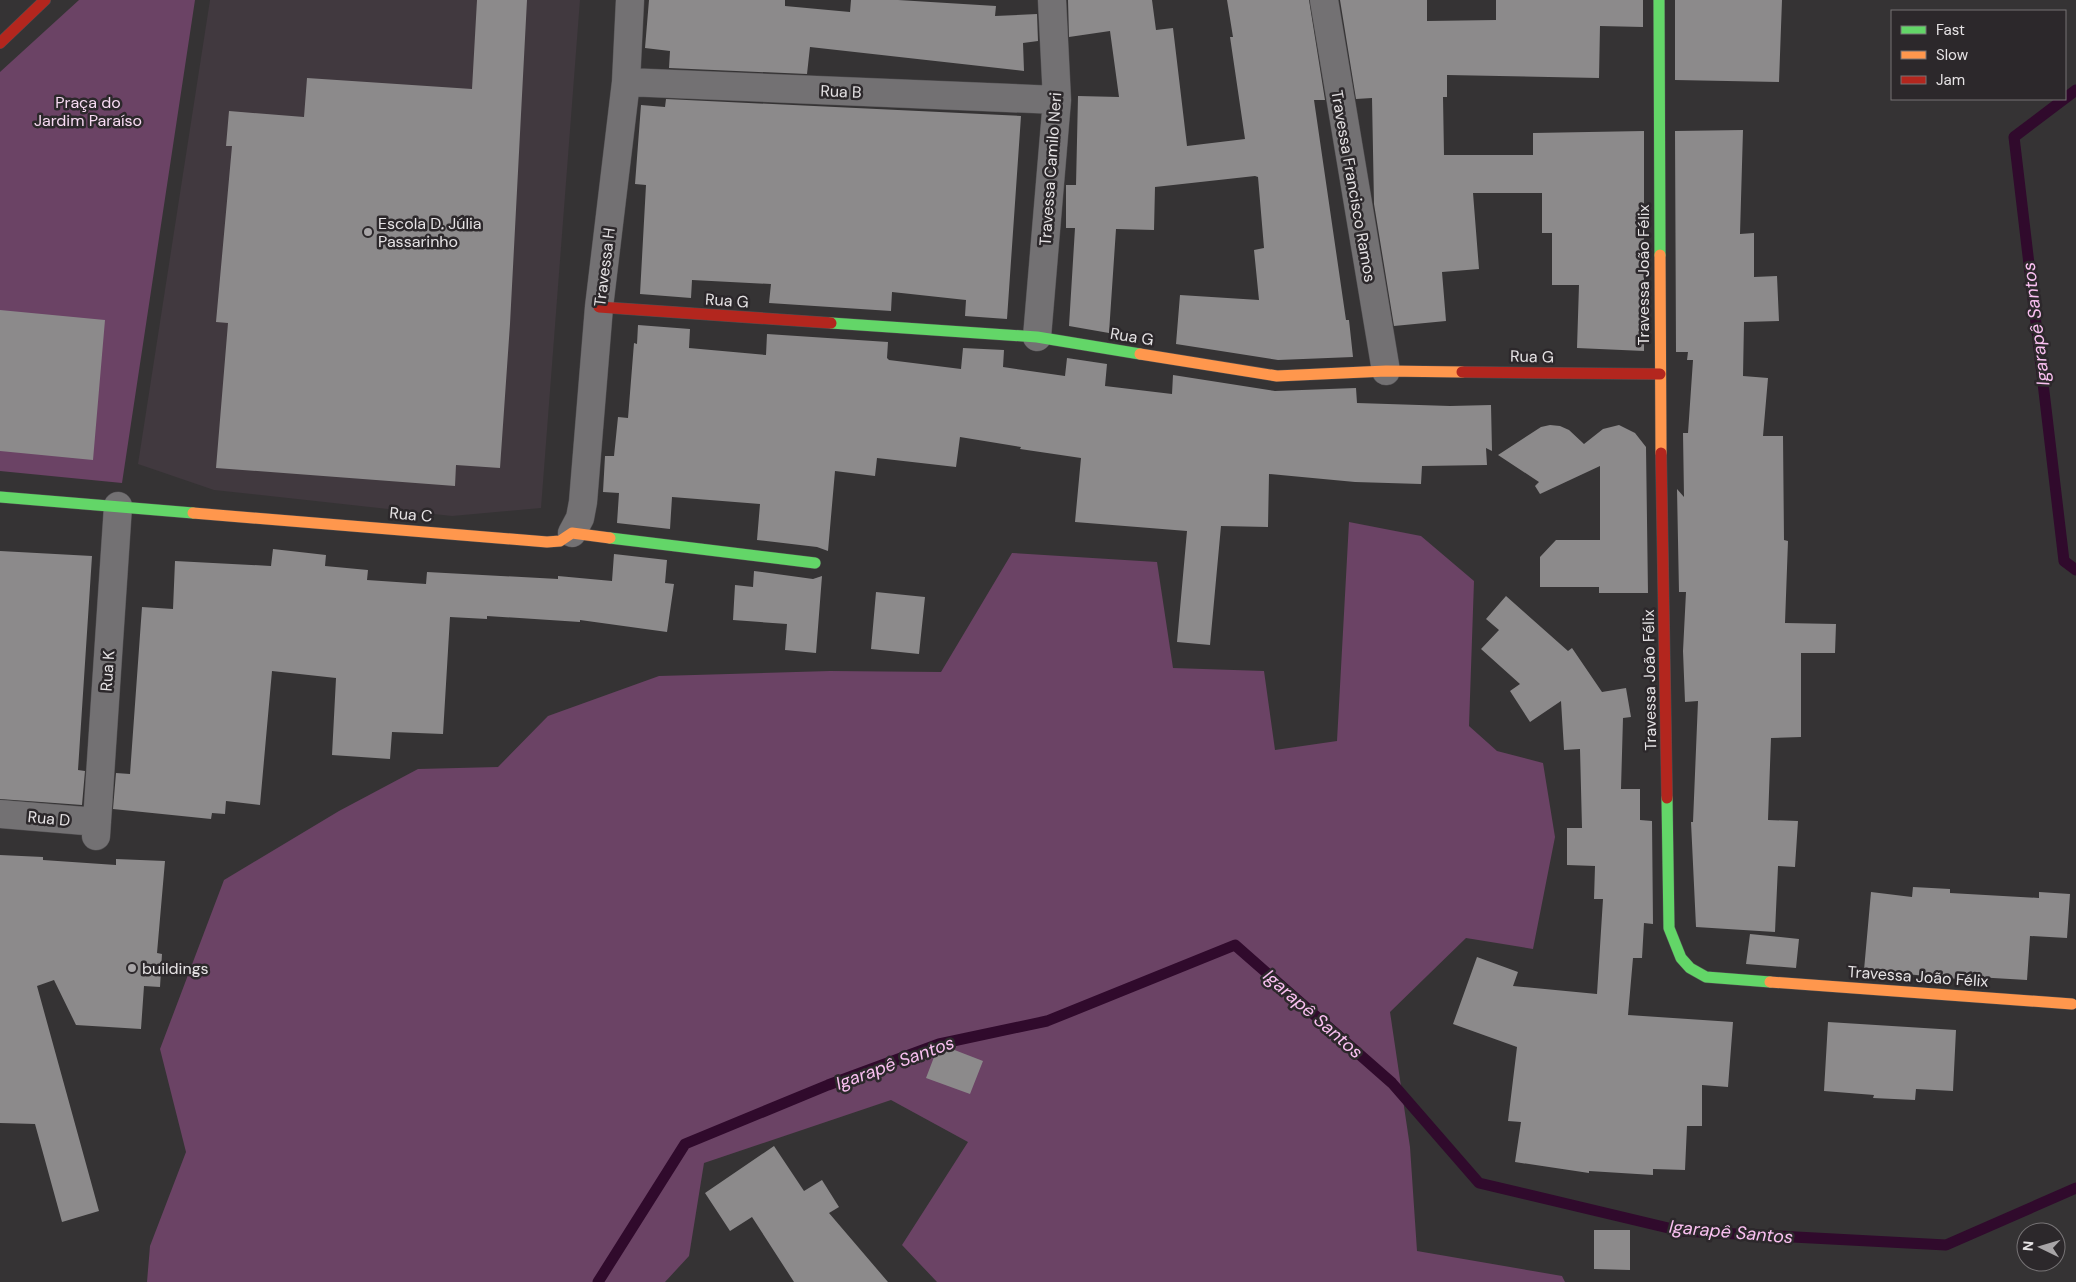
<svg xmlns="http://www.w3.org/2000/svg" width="2076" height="1282" viewBox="0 0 2076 1282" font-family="'DM Sans',sans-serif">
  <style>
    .built { fill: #41393f }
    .green { fill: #6b4365 }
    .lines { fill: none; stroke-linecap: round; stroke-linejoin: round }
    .stream { stroke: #300a2c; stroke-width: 11 }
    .building { fill: #8c8a8b }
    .street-casing { stroke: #514f51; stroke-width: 29 }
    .fast-casing { stroke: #514f51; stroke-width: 12 }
    .slow-casing { stroke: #514f51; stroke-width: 12 }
    .jam-casing { stroke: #514f51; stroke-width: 12 }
    .street { stroke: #737173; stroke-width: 28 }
    .fast { stroke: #63d668; stroke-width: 11 }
    .slow { stroke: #ff974d; stroke-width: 11 }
    .jam { stroke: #b3261e; stroke-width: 11 }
    .poi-dot { fill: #a8a5a7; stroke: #2c282b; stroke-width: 2 }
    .labels { text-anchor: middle; stroke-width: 5; stroke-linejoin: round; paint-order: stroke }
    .street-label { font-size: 16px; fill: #e6e3e5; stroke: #2c282b }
    .park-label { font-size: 16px; fill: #f7daf2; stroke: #2c282b }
    .poi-label { font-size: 16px; fill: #e6e3e5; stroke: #2c282b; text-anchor: start }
    .water-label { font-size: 18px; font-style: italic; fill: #fac0f1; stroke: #2c282b }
  </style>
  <rect width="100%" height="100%" fill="#353334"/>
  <path class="built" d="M210 0H580L541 508 452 516 214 490 138 464Z"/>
  <path class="green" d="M79 0H195L122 483 0 471V72Z
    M1349 522 1421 536 1474 581 1469 726 1497 751 1543 763 1555 837 1533 949 1466 938 1390 1012 1410 1147 1417 1251 1562 1276 1565 1282H937L902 1245 968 1142 891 1100 704 1163 689 1256 665 1282H147L150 1246 186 1152 160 1049 224 880 339 811 418 769 498 767 548 716 659 676 830 671 941 672 1012 553 1157 562 1173 668 1264 671 1275 750 1337 741Z"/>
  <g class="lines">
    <path class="stream" d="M2076 90 2014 137 2064 561 2076 570
      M598 1282 685 1144 828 1085 939 1044 1047 1021 1235 945 1392 1083 1479 1183 1681 1231 1946 1245 2076 1188"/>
  </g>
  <path class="building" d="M477 0H527L510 324 500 468 456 465 455 486 216 468 228 323 216 322 232 146H226L229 111 304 117 307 78 472 89Z
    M649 0H785V6L850 12 851 0H898L996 6 995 16 1037 14 1038 41 1023 43 1024 71 810 47 807 74 669 68 670 51 645 48Z
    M1068 0H1152L1156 30 1173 28 1187 146 1245 139 1230 37H1233L1227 0H1309L1325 100H1314L1346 320H1349L1353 357 1278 360 1176 344 1180 295 1259 300 1254 250 1264 248 1258 177 1255 176 1155 187 1154 230 1116 229 1109 333 1069 326 1075 228H1066V185H1076L1078 96 1119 97 1110 31 1069 37Z
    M1340 0H1427V21L1496 20V0H1643V27L1600 26 1599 78 1447 75V97H1443L1444 155H1533V133L1644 131V351L1577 348 1579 285H1552V233H1542V193H1473L1479 269 1442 272 1446 321 1394 326 1374 204 1372 98 1356 99Z
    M1675 0H1782L1779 82 1675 80Z
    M666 99 1021 116 1007 319 965 316 966 300 892 292 891 311 769 303 771 284 692 280 691 298 640 294 646 185 635 184 641 105 665 107Z
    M1743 130 1740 234 1754 233V277L1777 276 1779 321 1744 322 1743 376 1768 378 1763 436H1783L1784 540 1788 541 1785 623 1836 624 1835 653H1801V737L1771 738 1768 820 1798 821 1795 867 1778 866 1775 932 1696 927 1691 822H1693L1698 701 1685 702 1683 651 1686 592H1679L1677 489 1684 497 1683 433H1688L1693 360H1687L1688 352H1676L1675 131Z
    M0 310 105 320 93 460 0 451Z
    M638 325 690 329 689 348 766 355 767 334 888 342 887 358 889 360 961 369 963 348 1004 350 1003 367 1065 376 1067 358 1107 364 1105 386 1172 394 1173 375 1275 391 1356 388 1357 403 1450 406 1491 405 1492 451 1486 448 1487 465 1422 466 1421 484 1355 482 1269 474 1268 527 1221 526 1210 645 1177 642 1187 531 1075 522 1081 458 1020 449 1021 447 960 437 956 467 877 458 875 476 835 471 828 551 817 547 757 540 760 504 672 497 670 529 617 523 619 493 603 492 605 456H614L618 417 628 418 634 343 637 344Z
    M1550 425 1560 426 1569 430 1584 444 1603 429 1619 425 1635 433 1646 447 1648 593H1599V587H1540V557L1556 540H1600V466L1540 494 1535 486 1539 482 1498 455 1541 427Z
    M273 549 326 555 325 566 368 570 367 580 426 584 427 572 558 579V576L612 581 614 554 667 560 665 583 674 584 667 632 580 620V622L487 616V619L450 617 443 734 392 732 390 759 332 755 336 678 272 671 260 805 226 801 225 814 212 813 211 819 113 809 116 773 130 774 142 607 173 609 175 561 271 566Z
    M0 551 92 556 78 770 85 771 82 805 0 799Z
    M754 571 813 579 822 576 816 653 785 650 787 624 733 620 735 585 753 587Z
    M876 592 925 597 919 654 871 649Z
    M1506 596 1568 651 1572 648 1602 692 1626 688 1631 717 1623 718 1621 789H1640V820L1652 821 1653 924 1644 923 1642 958H1633L1628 1015 1733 1022 1728 1087 1702 1085V1126H1687L1685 1170 1653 1169V1175L1589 1171V1173L1515 1162 1521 1122 1508 1121 1517 1047 1453 1024 1477 957 1518 972 1513 986 1597 994 1603 899H1594L1595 866 1567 865V828H1582L1580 749 1564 750 1561 701 1530 722 1510 691 1520 684 1481 649 1499 630 1486 619Z
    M0 855 43 857V860L116 865V859L165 861 157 953 162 954 160 987 144 986 141 1029 76 1025 54 980 37 986 99 1211 62 1222 35 1124 0 1123Z
    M1913 887 1950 889V893L2039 898V892L2070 894 2067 938 2030 936 2027 980 1959 976 1958 979 1864 970 1871 892 1912 897Z
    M1750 934 1799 939 1796 968 1746 964Z
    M1828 1022 1956 1030 1953 1091 1916 1089 1915 1100 1873 1098 1874 1095 1824 1091Z
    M939 1044 983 1061 970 1094 926 1078Z
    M774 1146 804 1191 822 1180 839 1207 829 1213 888 1282H794L752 1217 730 1231 705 1193Z
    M1594 1230H1630V1270L1594 1269Z"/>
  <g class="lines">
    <defs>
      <path id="street" d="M1324 0 1386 371
        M626 82 1057 100
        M1037 337 1057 100 1052 0
        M572 533 580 518 583 502 599 307 626 82 630 0
        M0 814 97 822
        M96 836 118 506"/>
      <path id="fast" d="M1659 0 1660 255
        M831 323 1037 337 1140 354
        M0 497 193 513
        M610 538 815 563
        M1667 798 1669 928 1681 958 1690 968 1706 977 1770 982"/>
      <path id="slow" d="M1660 255 1661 453
        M1140 354 1277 376 1386 371 1462 372
        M193 513 547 542 560 541 572 533 610 538
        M1770 982 2072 1004"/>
      <path id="jam" d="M0 43 45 0
        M599 307 831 323
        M1462 372 1660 374
        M1661 453 1667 798"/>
    </defs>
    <use href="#street" class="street-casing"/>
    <use href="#fast" class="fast-casing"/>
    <use href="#slow" class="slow-casing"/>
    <use href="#jam" class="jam-casing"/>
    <use href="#street" class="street"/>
    <use href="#fast" class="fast"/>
    <use href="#slow" class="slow"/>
    <use href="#jam" class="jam"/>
  </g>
  <g class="poi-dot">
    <circle cx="368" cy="232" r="5"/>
    <circle cx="132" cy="968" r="5"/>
  </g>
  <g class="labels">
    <g class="street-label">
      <text transform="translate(841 91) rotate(2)" y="6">Rua B</text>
      <text transform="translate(1050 169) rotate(-86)" y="6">Travessa Camilo Neri</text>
      <text transform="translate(1354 186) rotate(80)" y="6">Travessa Francisco Ramos</text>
      <text transform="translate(604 267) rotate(-83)" y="6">Travessa H</text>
      <text transform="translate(1643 275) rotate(-90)" y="6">Travessa João Félix</text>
      <text transform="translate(727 300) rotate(4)" y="6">Rua G</text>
      <text transform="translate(1132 336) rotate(9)" y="6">Rua G</text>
      <text transform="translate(1532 356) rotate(1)" y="6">Rua G</text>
      <text transform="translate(411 514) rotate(5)" y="6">Rua C</text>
      <text transform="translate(107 671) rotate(-86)" y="6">Rua K</text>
      <text transform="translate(1649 680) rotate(-91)" y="6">Travessa João Félix</text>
      <text transform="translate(49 818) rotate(5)" y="6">Rua D</text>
      <text transform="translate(1918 976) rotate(4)" y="6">Travessa João Félix</text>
    </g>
    <g class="park-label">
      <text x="88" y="108">Praça do<tspan x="88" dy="18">Jardim Paraíso</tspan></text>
    </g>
    <g class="poi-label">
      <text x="378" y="229">Escola D. Júlia<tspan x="378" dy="18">Passarinho</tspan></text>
      <text x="142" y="974">buildings</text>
    </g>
    <g class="water-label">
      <text transform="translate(2036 324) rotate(-97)" y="6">Igarapê Santos</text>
      <text transform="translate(1313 1014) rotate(41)" y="6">Igarapê Santos</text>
      <text transform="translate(895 1063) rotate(-20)" y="6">Igarapê Santos</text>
      <text transform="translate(1731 1232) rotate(5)" y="6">Igarapê Santos</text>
    </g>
  </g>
  <rect x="1891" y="10" width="175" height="90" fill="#2c282b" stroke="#767375"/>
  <rect x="1901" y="26" width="25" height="8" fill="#63d668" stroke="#767375"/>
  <text x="1936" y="35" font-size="15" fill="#e6e3e5">Fast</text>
  <rect x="1901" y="51" width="25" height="8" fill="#ff974d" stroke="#767375"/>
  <text x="1936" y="60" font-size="15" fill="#e6e3e5">Slow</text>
  <rect x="1901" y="76" width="25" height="8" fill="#b3261e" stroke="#767375"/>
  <text x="1936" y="85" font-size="15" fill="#e6e3e5">Jam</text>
  <g transform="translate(2041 1247) rotate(275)"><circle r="24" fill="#2c282b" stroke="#767375"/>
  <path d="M0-4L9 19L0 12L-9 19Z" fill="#a8a5a7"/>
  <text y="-8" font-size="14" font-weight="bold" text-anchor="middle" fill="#e6e3e5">N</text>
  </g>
</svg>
